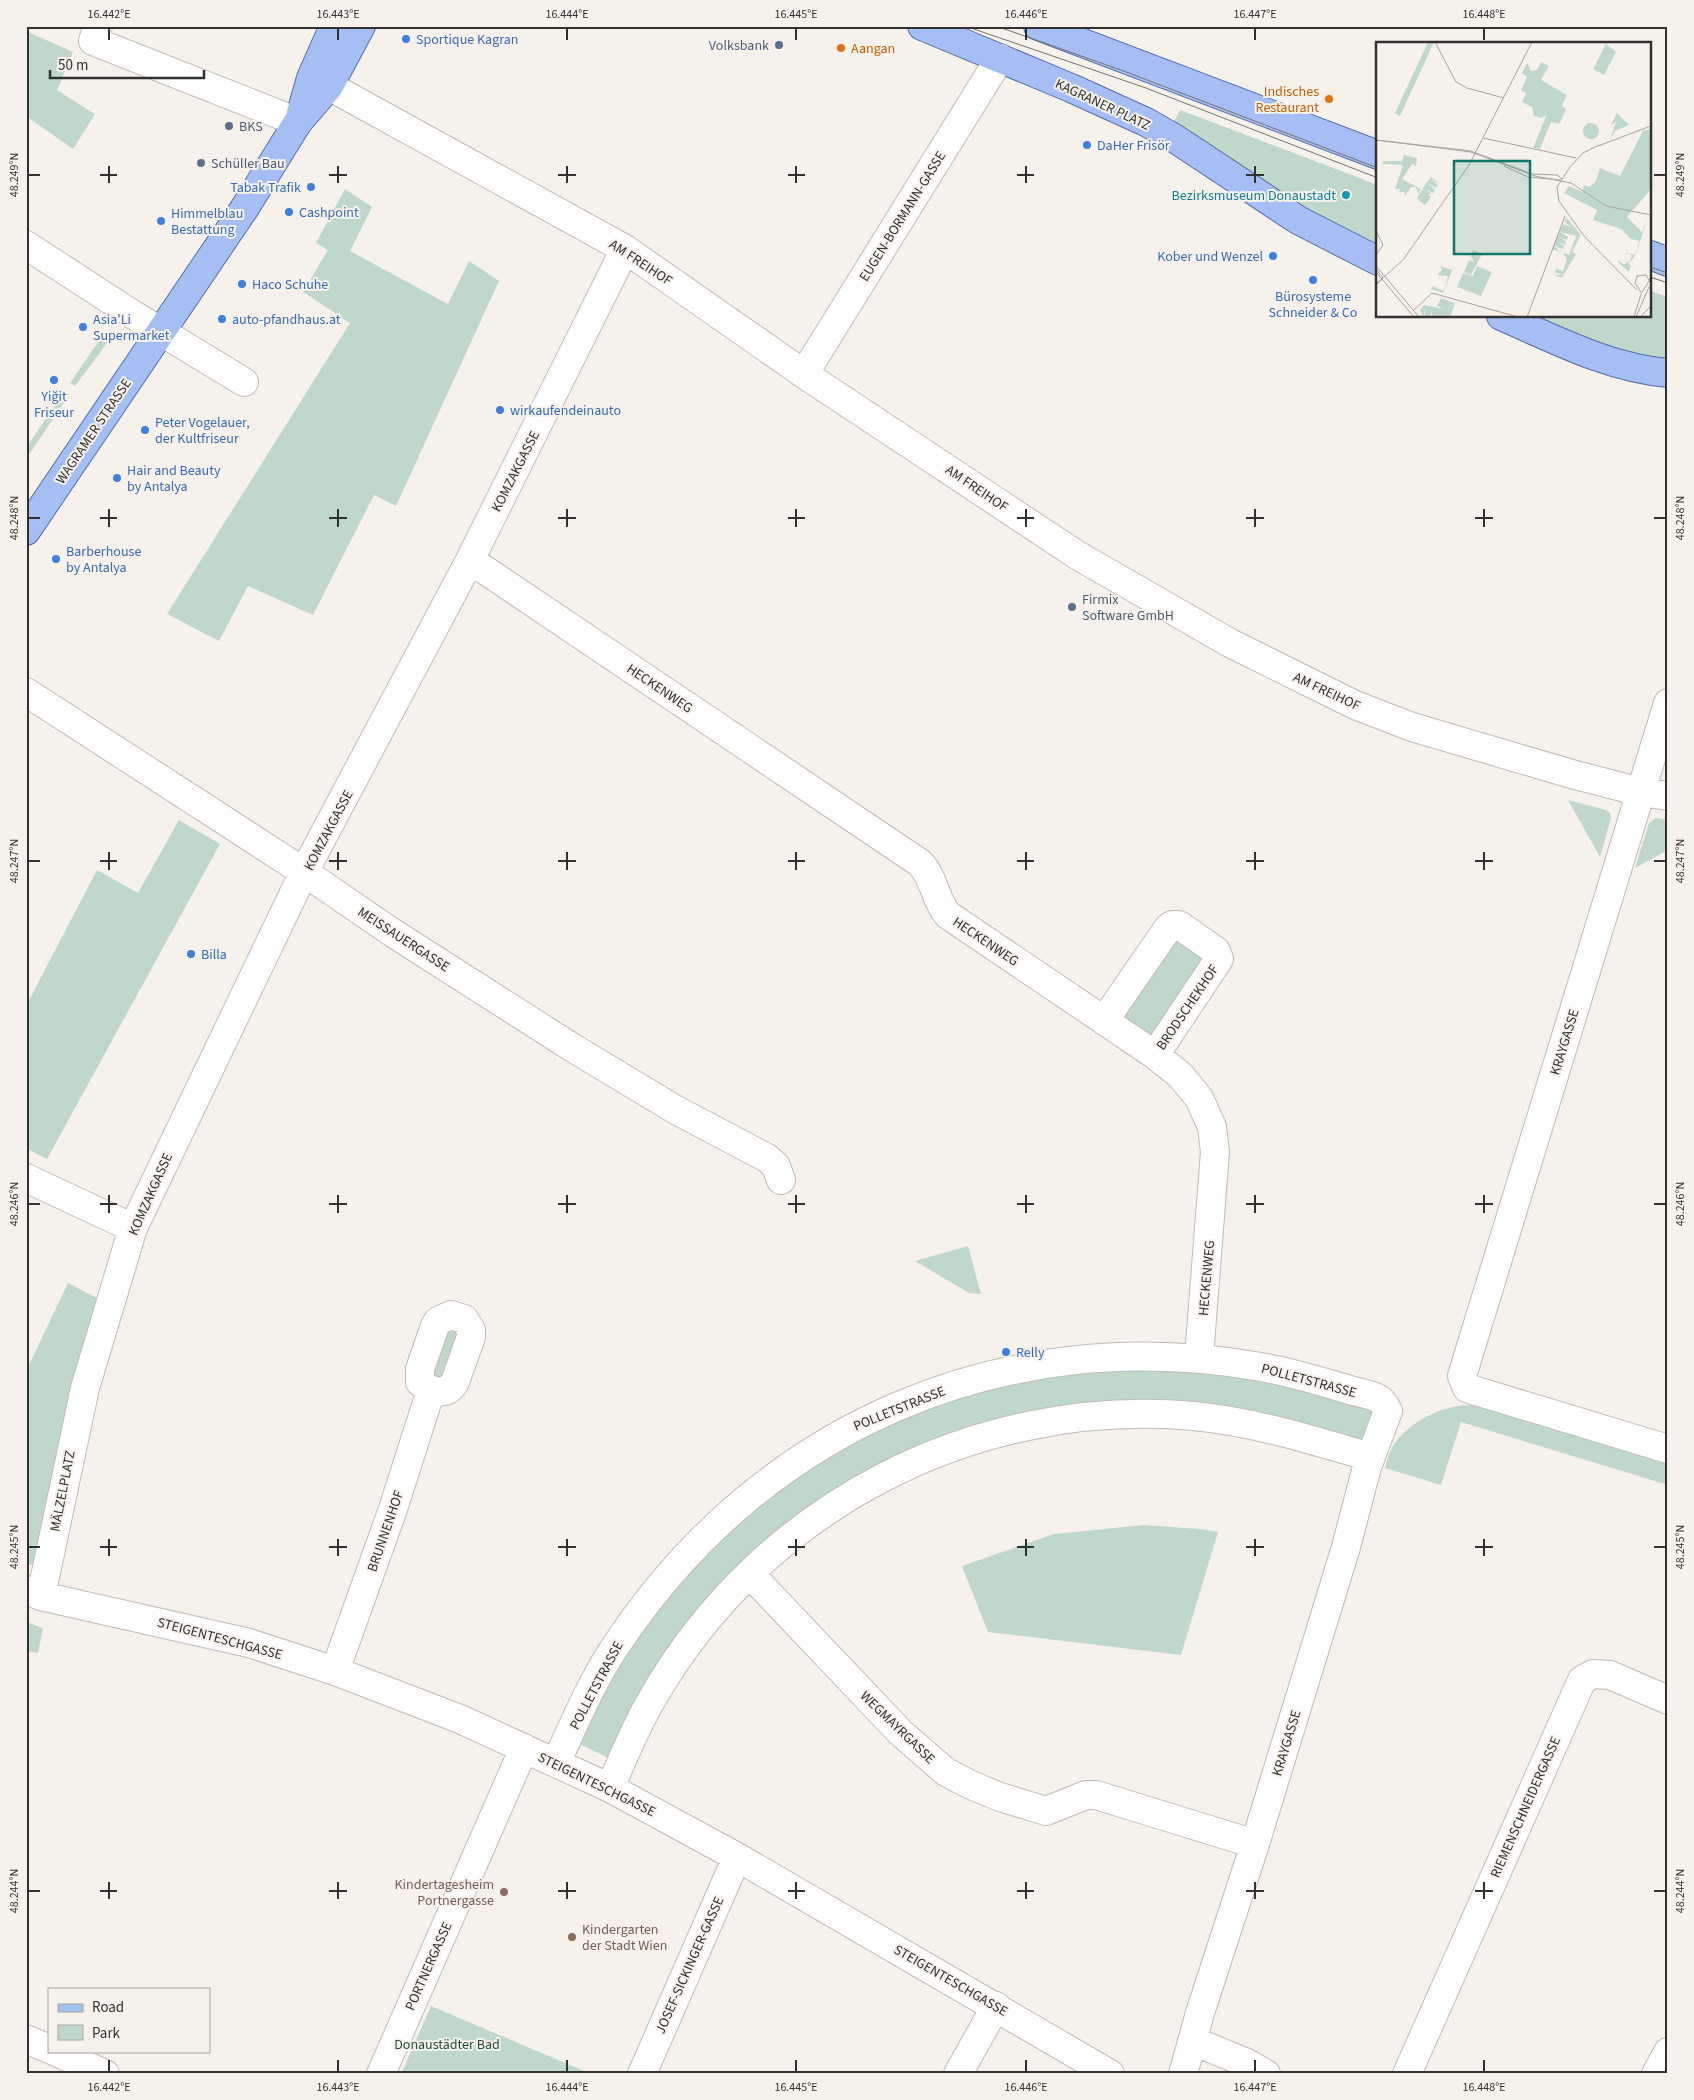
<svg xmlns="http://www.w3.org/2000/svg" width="1694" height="2100" viewBox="0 0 1694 2100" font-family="'Source Sans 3',sans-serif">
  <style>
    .green { fill: #bfd8c9 }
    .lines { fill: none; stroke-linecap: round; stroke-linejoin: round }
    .minor-casing { stroke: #c1bbb6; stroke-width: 30 }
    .major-casing { stroke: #5670a9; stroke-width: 30 }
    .minor { stroke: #fff; stroke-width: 28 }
    .major { stroke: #a5bef3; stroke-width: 28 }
    .tram { stroke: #767370; stroke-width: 1 }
    .ticks { fill: none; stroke: #33312f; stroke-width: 2 }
    .shop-dot { fill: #3f7fe0; stroke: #f7f1ec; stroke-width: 2 }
    .service-dot { fill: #5c6f8a; stroke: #f7f1ec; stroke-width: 2 }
    .food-dot { fill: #e8710a; stroke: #f7f1ec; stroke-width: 2 }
    .culture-dot { fill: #0f9aa8; stroke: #f7f1ec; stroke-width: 2 }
    .education-dot { fill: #8d6e63; stroke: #f7f1ec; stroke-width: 2 }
    .labels { text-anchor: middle; stroke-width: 4; stroke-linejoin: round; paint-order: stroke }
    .shop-label { font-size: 14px; fill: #366cbe; stroke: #f7f1ec; text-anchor: start }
    .service-label { font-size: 14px; fill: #4e5e75; stroke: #f7f1ec; text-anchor: start }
    .food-label { font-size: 14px; fill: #c56008; stroke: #f7f1ec; text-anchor: start }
    .street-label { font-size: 14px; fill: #33312f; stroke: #f7f1ec }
    .culture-label { font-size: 14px; fill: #0d838f; stroke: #f7f1ec; text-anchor: end }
    .education-label { font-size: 14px; fill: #785e54; stroke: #f7f1ec; text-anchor: end }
    .park-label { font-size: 14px; fill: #1f5238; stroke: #f7f1ec }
    .inset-road { fill: none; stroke: #a9a4a0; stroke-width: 1 }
    .view { fill: #0f766e; fill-opacity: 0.15; stroke: #0f766e; stroke-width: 2.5 }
    .inset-edge { fill: none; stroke: #33312f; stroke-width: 2.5 }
    .neatline { fill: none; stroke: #33312f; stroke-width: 2 }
    .ticks-label { font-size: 12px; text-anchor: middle; fill: #33312f }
  </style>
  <rect width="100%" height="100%" fill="#f7f1ec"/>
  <path class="green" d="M26 31 73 52 57 90 95 114 73 149 26 116Z
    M1180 110 1378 185V255L1171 127Z
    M345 189 372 207 350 251 448 304 469 261 499 281 396 506 374 495 313 615 248 586 219 641 167 614 350 323 303 292 328 250 316 243Z
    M1650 291 1668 297V361H1654L1516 316H1650Z
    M104 333 111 338 75 386 70 383Z
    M62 395 67 398 26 459V448Z
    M1568 800 1606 810 1610 813 1611 818 1600 857Z
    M1656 818 1668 820V850L1635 868 1649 823Z
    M179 820 220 844 47 1159 26 1148V1006L97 870 138 893Z
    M1173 931 1212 958 1155 1043 1115 1016Z
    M968 1246 981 1294 969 1293 915 1261Z
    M68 1283 103 1301 78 1382 33 1566 26 1563V1371Z
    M443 1327 459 1330 446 1381 429 1379Z
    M1214 1367 1374 1407 1367 1443 1066 1412 789 1529 613 1760 573 1741 600 1685 690 1560 837 1443 1023 1374Z
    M1473 1399 1668 1458V1485L1461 1422 1441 1485 1385 1468C1387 1460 1389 1453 1393 1446 1408 1422 1444 1404 1472 1405Z
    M1144 1525 1200 1529 1218 1532 1181 1655 988 1632 962 1566 1054 1534Z
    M26 1622 43 1628 38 1653 26 1651Z
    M431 2006 591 2074H401Z"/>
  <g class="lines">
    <defs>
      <path id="minor" d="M98 26 93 41 298 122
        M329 86 625 249 804 374 1077 555 1230 643 1355 705 1412 727 1575 775 1641 792 1668 796
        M26 245 132 314 244 382
        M804 374 1000 58
        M470 560 920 863C935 878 934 899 948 915L1155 1055 1180 1075 1199 1098 1212 1127 1215 1152 1199 1357
        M26 692 304 872 393 933 573 1048 676 1110 767 1158 776 1166 781 1180
        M1668 703 1462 1376 1467 1388 1473 1390 1668 1449
        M1104 1021 1168 928 1172 925H1179L1216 951 1219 959 1155 1055
        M26 1178 133 1228
        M451 1315 464 1319 471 1330V1337L455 1382C446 1397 431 1392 420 1382V1369L435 1326 438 1321Z
        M750 1574 901 1733 946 1772 971 1785 1000 1797 1046 1811 1086 1795H1096L1255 1844
        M26 1590 41 1596 249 1643 335 1671 460 1719 610 1788 737 1857 1110 2074
        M41 1596 85 1388 133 1228 304 872 470 560 625 249
        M335 1671 393 1509 431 1390
        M556 1763C575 1722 593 1678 619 1641 764 1425 1005 1322 1261 1367 1291 1372 1320 1381 1350 1390 1359 1393 1371 1394 1379 1399 1383 1402 1386 1407 1388 1411L1367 1467 1346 1547 1255 1844 1200 2013 1183 2074
        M610 1788C623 1758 635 1728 652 1699 762 1507 973 1397 1194 1416 1255 1422 1312 1440 1370 1457
        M26 2039 49 2049
        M1193 2041 1247 2063 1266 2074
        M54 2051 105 2074
        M381 2074 524 1748
        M642 2074 737 1857
        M958 2074 996 2006
        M1407 2074 1582 1680 1593 1674 1610 1675 1668 1700
        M1656 2074 1668 2052"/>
      <path id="major" d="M922 26 1071 88 1146 122 1174 138 1298 220 1378 261
        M1038 26 1378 155
        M301 113 311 78 334 26
        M1650 255 1668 262
        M1501 316C1554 339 1609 368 1668 373
        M26 531 244 209 298 122 329 86 361 26"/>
    </defs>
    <use href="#minor" class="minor-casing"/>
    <use href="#major" class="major-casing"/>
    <use href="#minor" class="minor"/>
    <use href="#major" class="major"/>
    <path class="tram" d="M965 26 1146 88 1378 178
      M996 26 1121 70 1378 168
      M1650 267 1668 273
      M1650 277 1668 283"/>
  </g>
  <path class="ticks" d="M109 28V40M338 28V40M567 28V40M796 28V40M1026 28V40M1255 28V40M1484 28V40M109 166V183M338 166V183M567 166V183M796 166V183M1026 166V183M1255 166V183M28 175H40M100 175H117M329 175H347M558 175H576M788 175H805M1017 175H1034M1246 175H1264M1654 175H1666M109 509V527M338 509V527M567 509V527M796 509V527M1026 509V527M1255 509V527M1484 509V527M28 518H40M100 518H117M329 518H347M558 518H576M788 518H805M1017 518H1034M1246 518H1264M1475 518H1493M1654 518H1666M109 852V870M338 852V870M567 852V870M796 852V870M1026 852V870M1255 852V870M1484 852V870M28 861H40M100 861H117M329 861H347M558 861H576M788 861H805M1017 861H1034M1246 861H1264M1475 861H1493M1654 861H1666M109 1195V1213M338 1195V1213M567 1195V1213M796 1195V1213M1026 1195V1213M1255 1195V1213M1484 1195V1213M28 1204H40M100 1204H117M329 1204H347M558 1204H576M788 1204H805M1017 1204H1034M1246 1204H1264M1475 1204H1493M1654 1204H1666M109 1539V1556M338 1539V1556M567 1539V1556M796 1539V1556M1026 1539V1556M1255 1539V1556M1484 1539V1556M28 1547H40M100 1547H117M329 1547H347M558 1547H576M788 1547H805M1017 1547H1034M1246 1547H1264M1475 1547H1493M1654 1547H1666M109 1882V1899M338 1882V1899M567 1882V1899M796 1882V1899M1026 1882V1899M1255 1882V1899M1484 1882V1899M28 1891H40M100 1891H117M329 1891H347M558 1891H576M788 1891H805M1017 1891H1034M1246 1891H1264M1475 1891H1493M1654 1891H1666M109 2060V2072M338 2060V2072M567 2060V2072M796 2060V2072M1026 2060V2072M1255 2060V2072M1484 2060V2072"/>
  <g class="shop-dot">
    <circle cx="406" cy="39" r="5"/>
    <circle cx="1087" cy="145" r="5"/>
    <circle cx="311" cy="187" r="5"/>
    <circle cx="289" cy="212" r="5"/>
    <circle cx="161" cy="221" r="5"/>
    <circle cx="1273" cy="256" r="5"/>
    <circle cx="1313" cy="280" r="5"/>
    <circle cx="242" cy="284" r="5"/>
    <circle cx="222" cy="319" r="5"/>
    <circle cx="83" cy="327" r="5"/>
    <circle cx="54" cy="380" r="5"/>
    <circle cx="500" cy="410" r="5"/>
    <circle cx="145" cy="430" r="5"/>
    <circle cx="117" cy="478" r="5"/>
    <circle cx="56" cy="559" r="5"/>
    <circle cx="191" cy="954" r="5"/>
    <circle cx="1006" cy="1352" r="5"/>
  </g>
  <g class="service-dot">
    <circle cx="779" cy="45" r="5"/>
    <circle cx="229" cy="126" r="5"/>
    <circle cx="201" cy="163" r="5"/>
    <circle cx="1072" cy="607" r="5"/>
  </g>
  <g class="food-dot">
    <circle cx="841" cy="48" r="5"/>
    <circle cx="1329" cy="99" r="5"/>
  </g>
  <circle class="culture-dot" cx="1346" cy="195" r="5"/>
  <g class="education-dot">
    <circle cx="504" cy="1892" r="5"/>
    <circle cx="572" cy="1937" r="5"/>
  </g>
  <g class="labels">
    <g class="shop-label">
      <text x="416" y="44">Sportique Kagran</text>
      <text x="1097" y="150">DaHer Frisör</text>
      <text x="301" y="192" text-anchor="end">Tabak Trafik</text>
      <text x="299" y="217">Cashpoint</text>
      <text x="171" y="218">Himmelblau<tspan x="171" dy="16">Bestattung</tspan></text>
      <text x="1263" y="261" text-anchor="end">Kober und Wenzel</text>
      <text x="252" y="289">Haco Schuhe</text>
      <text x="1313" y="301" text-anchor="middle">Bürosysteme<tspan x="1313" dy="16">Schneider &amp; Co</tspan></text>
      <text x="93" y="324">Asia'Li<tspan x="93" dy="16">Supermarket</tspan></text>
      <text x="232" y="324">auto-pfandhaus.at</text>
      <text x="54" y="401" text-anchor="middle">Yiğit<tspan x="54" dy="16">Friseur</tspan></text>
      <text x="510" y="415">wirkaufendeinauto</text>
      <text x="155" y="427">Peter Vogelauer,<tspan x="155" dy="16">der Kultfriseur</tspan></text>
      <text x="127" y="475">Hair and Beauty<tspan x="127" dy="16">by Antalya</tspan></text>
      <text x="66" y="556">Barberhouse<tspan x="66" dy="16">by Antalya</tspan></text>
      <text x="201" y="959">Billa</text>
      <text x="1016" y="1357">Relly</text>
    </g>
    <g class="service-label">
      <text x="769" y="50" text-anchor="end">Volksbank</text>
      <text x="239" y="131">BKS</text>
      <text x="211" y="168">Schüller Bau</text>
      <text x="1082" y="604">Firmix<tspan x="1082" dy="16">Software GmbH</tspan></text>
    </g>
    <g class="food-label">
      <text x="851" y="53">Aangan</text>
      <text x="1319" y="96" text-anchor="end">Indisches<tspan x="1319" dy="16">Restaurant</tspan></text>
    </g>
    <g class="street-label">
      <text transform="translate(1103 104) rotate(25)" y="5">KAGRANER PLATZ</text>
      <text transform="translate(902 216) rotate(-58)" y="5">EUGEN-BORMANN-GASSE</text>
      <text transform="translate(641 262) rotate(33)" y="5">AM FREIHOF</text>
      <text transform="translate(93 431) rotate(-56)" y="5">WAGRAMER STRASSE</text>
      <text transform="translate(515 471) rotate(-63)" y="5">KOMZAKGASSE</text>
      <text transform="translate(977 488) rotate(34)" y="5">AM FREIHOF</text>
      <text transform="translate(660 688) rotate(34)" y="5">HECKENWEG</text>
      <text transform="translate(1327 691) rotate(25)" y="5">AM FREIHOF</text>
      <text transform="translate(328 830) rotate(-62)" y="5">KOMZAKGASSE</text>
      <text transform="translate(404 939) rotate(33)" y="5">MEISSAUERGASSE</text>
      <text transform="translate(986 941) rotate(34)" y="5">HECKENWEG</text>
      <text transform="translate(1187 1007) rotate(-56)" y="5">BRODSCHEKHOF</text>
      <text transform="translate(1564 1042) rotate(-73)" y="5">KRAYGASSE</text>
      <text transform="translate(150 1194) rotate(-66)" y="5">KOMZAKGASSE</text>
      <text transform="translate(1206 1278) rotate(-85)" y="5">HECKENWEG</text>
      <text transform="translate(1309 1380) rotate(15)" y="5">POLLETSTRASSE</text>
      <text transform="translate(899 1408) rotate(-22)" y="5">POLLETSTRASSE</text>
      <text transform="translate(62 1491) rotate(-79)" y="5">MÄLZELPLATZ</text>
      <text transform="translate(385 1531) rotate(-71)" y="5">BRUNNENHOF</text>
      <text transform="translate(220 1638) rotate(15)" y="5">STEIGENTESCHGASSE</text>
      <text transform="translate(596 1685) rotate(-62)" y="5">POLLETSTRASSE</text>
      <text transform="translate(898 1727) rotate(44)" y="5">WEGMAYRGASSE</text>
      <text transform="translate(1286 1743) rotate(-73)" y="5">KRAYGASSE</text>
      <text transform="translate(597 1784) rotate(26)" y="5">STEIGENTESCHGASSE</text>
      <text transform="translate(1525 1807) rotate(-66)" y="5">RIEMENSCHNEIDERGASSE</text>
      <text transform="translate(689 1965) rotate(-66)" y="5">JOSEF-SICKINGER-GASSE</text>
      <text transform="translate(428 1966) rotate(-66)" y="5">PORTNERGASSE</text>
      <text transform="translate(951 1980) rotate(30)" y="5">STEIGENTESCHGASSE</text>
    </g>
    <g class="culture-label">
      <text x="1336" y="200">Bezirksmuseum Donaustadt</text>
    </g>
    <g class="education-label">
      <text x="494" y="1889">Kindertagesheim<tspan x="494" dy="16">Portnergasse</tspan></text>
      <text x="582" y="1934" text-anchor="start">Kindergarten<tspan x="582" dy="16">der Stadt Wien</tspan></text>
    </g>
    <g class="park-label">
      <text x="447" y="2049">Donaustädter Bad</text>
    </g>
  </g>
  <g transform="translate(1376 42)">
    <rect width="275" height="275" fill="#f7f1ec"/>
    <path d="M52 0H58L24 74 19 71ZM230 2 240 10 228 33 217 27ZM165 20 173 24 165 38 191 53 186 64 190 67 185 79 183 82 175 80 164 107 157 106 171 72 166 76 158 74 156 65 146 60 150 51 145 48 151 35 146 31 151 21 155 29 161 28ZM241 71 253 83 239 89 234 98 240 80 235 83ZM207 89a8 8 0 1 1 16 0a8 8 0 1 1-16 0ZM275 87V147L251 175 266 190 272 175 259 214 252 222 255 223 253 230 242 220 245 215 243 219 248 222 253 220 256 214 251 211 248 214 252 208 251 211 259 213 263 199 255 197 245 187 217 178 221 168 188 151 193 144 207 150 208 143 214 145 220 139 224 126 244 134 267 89ZM28 113 41 116 40 124 36 122 26 137 45 147 42 152 40 145H35L29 154 28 150H23L24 147H19L27 123 6 122 7 119H26ZM55 135 65 142 55 137 62 143 60 146 52 141 59 148 57 151 48 147 56 152H52L55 155 49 163 41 156 46 148 50 150 46 147ZM191 176 205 193 196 210 200 212 186 236 178 233H187L179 230 180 227 187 229 191 217 187 211 193 213 200 194 184 190 192 195 191 198 182 195 190 199 189 203 180 199 188 204 187 207 178 204 185 210 176 207 187 182 195 185 188 179ZM97 208 106 212 95 233 88 230 93 218 99 220 95 215ZM64 224 76 228 67 251 55 247 57 244 67 249 69 245 72 234 61 233 66 228ZM101 224 116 230 105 254 81 245 87 231 97 234ZM65 256 79 261 74 275H56V269L54 275H48L50 264 47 275 44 268 48 263 68 267 61 264Z" fill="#bfd8c9"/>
    <path class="inset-road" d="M59 0 80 40 91 46 128 56M107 96 200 116M0 98 95 109 156 132 181 133 186 137M0 98 95 110 159 134 195 141 230 164 275 173M223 103 207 111 194 125 181 145 183 159 208 194 261 248M222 104 275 84M128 124 152 135 185 138M0 189 7 203 0 213M0 224 43 275M0 227 7 236 0 243M0 230 38 275M0 242 27 218 93 123 156 0M265 250 259 241 261 234 270 233 274 240M37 269 56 251 142 275M151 275 189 174M258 275 265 252 275 236M260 275 273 245M264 275 275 264"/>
    <path class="view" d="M78 119H154V212H78Z"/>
    <rect width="275" height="275" class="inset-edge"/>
  </g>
  <rect width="1694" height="2100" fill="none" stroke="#f7f1ec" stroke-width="55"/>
  <rect x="48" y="1988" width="162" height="65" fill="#f7f1ec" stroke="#a9a4a0"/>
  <rect x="58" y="2004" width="25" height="8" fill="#a5bef3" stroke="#a9a4a0"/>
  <text x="92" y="2012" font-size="15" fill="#33312f">Road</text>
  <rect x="58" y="2025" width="25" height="15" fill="#bfd8c9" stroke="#a9a4a0"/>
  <text x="92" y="2038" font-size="15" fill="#33312f">Park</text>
  <path d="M50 70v8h154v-8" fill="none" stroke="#33312f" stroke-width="2.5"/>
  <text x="58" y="70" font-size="15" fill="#33312f" stroke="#f7f1ec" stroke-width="4" paint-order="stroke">50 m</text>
  <rect x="28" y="28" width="1638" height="2044" class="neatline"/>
  <g class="ticks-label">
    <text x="109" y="18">16.442°E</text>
    <text x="338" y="18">16.443°E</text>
    <text x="567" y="18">16.444°E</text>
    <text x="796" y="18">16.445°E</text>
    <text x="1026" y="18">16.446°E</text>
    <text x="1255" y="18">16.447°E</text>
    <text x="1484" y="18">16.448°E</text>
    <text transform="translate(14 175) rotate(-90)" y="4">48.249°N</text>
    <text transform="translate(1680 175) rotate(-90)" y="4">48.249°N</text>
    <text transform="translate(14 518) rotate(-90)" y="4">48.248°N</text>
    <text transform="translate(1680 518) rotate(-90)" y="4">48.248°N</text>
    <text transform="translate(14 861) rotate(-90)" y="4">48.247°N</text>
    <text transform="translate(1680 861) rotate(-90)" y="4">48.247°N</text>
    <text transform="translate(14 1204) rotate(-90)" y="4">48.246°N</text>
    <text transform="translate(1680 1204) rotate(-90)" y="4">48.246°N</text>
    <text transform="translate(14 1547) rotate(-90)" y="4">48.245°N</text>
    <text transform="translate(1680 1547) rotate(-90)" y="4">48.245°N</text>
    <text transform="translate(14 1891) rotate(-90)" y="4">48.244°N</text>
    <text transform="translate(1680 1891) rotate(-90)" y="4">48.244°N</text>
    <text x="109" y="2091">16.442°E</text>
    <text x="338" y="2091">16.443°E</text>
    <text x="567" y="2091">16.444°E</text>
    <text x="796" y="2091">16.445°E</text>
    <text x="1026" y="2091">16.446°E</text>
    <text x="1255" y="2091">16.447°E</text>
    <text x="1484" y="2091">16.448°E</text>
  </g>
</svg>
